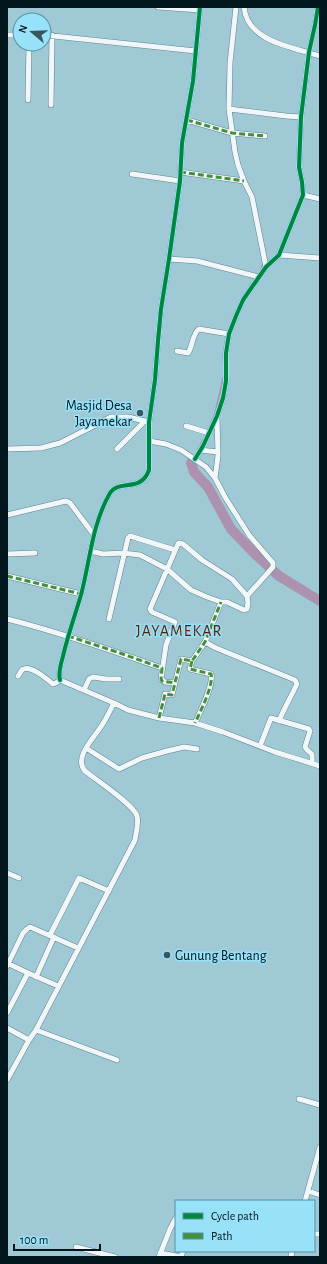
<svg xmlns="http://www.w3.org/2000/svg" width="327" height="1264" viewBox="0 0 327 1264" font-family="'Alegreya Sans',sans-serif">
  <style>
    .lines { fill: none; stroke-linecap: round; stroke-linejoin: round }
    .stream { stroke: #ad92b0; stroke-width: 1.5 }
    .river { stroke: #ad92b0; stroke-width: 10 }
    .minor-casing { stroke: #5f828c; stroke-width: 6 }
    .minor { stroke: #f1f7f9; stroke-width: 5 }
    .quiet { stroke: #42903c; stroke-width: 3; stroke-dasharray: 6 3; stroke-linecap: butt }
    .cycleway-casing { stroke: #97e1f9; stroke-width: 6 }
    .cycleway { stroke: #00873e; stroke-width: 4 }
    .poi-dot { fill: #39555e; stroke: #97e1f9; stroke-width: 1.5 }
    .labels { text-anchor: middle; stroke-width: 3; stroke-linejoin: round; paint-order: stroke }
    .poi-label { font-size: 14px; fill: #01161d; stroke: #97e1f9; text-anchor: end }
    .quarter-label { font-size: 16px; letter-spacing: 1px; fill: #5f1f03; stroke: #97e1f9 }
  </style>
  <rect width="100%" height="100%" fill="#a0c9d6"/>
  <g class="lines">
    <path class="stream" d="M261 270 263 263
      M246 292 251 284
      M224 369 223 356 226 335
      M209 428 215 413 224 374
      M199 448 203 439"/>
    <path class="river" d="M193 460 191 463 194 472 208 487 231 529 254 553 279 576 320 601"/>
    <defs>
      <path id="minor" d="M158 7 200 10
        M236 7 230 63 229 109 235 152 238 165 244 181 252 197 266 267
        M244 7C247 42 293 47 320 56
        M7 35H20
        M44 35 196 51
        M28 100 29 44
        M51 105 52 35
        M229 109 286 116 301 117
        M187 120 232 133 265 136
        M180 172 244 181
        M132 174 180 181
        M303 195 320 199
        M279 255 320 258
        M169 259 197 261 259 277
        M177 351 188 353C193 346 192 334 199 329L229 334
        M186 426 209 433
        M7 449 41 448 60 443 111 417H128L149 422
        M117 449 144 422
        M200 450 218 452
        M195 459 203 446 217 416 223 398 226 381V353L229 334 236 316 243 300 259 277 266 267 279 255 303 195 302 182 299 167 301 117 309 52 315 25 318 7
        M215 478 218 456 217 417
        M7 515 66 501 70 503 94 535
        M90 551 103 554 123 553 140 555 167 569 191 590 207 597 221 602H227L244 610 247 609 248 603 247 596 273 567V563L249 535 225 497 215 478 206 467 181 450 166 444 149 441
        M7 554 35 553
        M7 576 81 594
        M7 619C59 632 111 650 162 668
        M109 619 128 538 130 536 175 550
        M205 642 216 648 295 680 297 684C291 697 284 708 279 721
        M192 661 190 669 211 674C214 685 200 712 195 723
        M18 676C20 674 21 669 24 669 32 666 47 679 53 684L56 683 60 680
        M60 680C58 672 61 664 63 656 68 635 75 615 81 595 90 561 92 524 110 493 119 479 141 493 149 470V422L155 380 158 341 161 309 169 259 180 181 182 143 193 81 200 7
        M60 680 114 703 128 710 159 718 195 723 223 732 275 752 320 766
        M175 683 165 682 161 679 166 645 175 622 152 612 150 609 178 544 179 543 183 544 202 560 232 579 247 596
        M84 690 89 679 93 677 106 679H119
        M159 718 165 694 172 695 181 659 192 661 205 642 221 602
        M260 746 271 718 309 729 310 731 305 747C310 756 313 748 312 763
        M86 748 119 769 142 758 167 751 184 747 197 749
        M7 873 19 878
        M50 935 79 878 109 891
        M9 964 28 973
        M7 966 23 933 27 929 30 927 78 948
        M36 977 54 937
        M7 1013 28 973 58 986
        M7 1028 29 1040
        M36 1030 117 1060
        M7 1080 29 1040 36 1030 135 840C136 833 139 823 137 816 134 805 95 779 85 771 73 757 95 737 102 725 107 718 110 710 114 703
        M299 1099 320 1105
        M308 1191 320 1195
        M305 1201 320 1147
        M314 1234H320
        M76 1247 115 1257
        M160 1253 182 1257
        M159 1257 170 1229 176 1218
        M181 1257 183 1251
        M291 1257 292 1251"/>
    </defs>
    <use href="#minor" class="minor-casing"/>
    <use href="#minor" class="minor"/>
    <path class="quiet" d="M187 120 232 133 265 136
      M180 172 244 181
      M7 576 81 594
      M68 636 120 653 162 668 161 679 162 681 175 683
      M192 661 190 669 211 674C214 685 200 712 195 723
      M159 718 165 694 172 695 181 659 192 661 205 642 221 602"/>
    <defs>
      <path id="cycleway" d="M195 459 203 446 217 416 223 398 226 381V353L229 334 236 316 243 300 259 277 266 267 279 255 303 195 302 182 299 167 301 117 309 52 315 25 318 7
        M60 680C58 672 61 664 63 656 68 635 75 615 81 595 90 561 92 524 110 493 119 479 141 493 149 470V422L155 380 158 341 161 309 169 259 180 181 182 143 193 81 200 7"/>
    </defs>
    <use href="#cycleway" class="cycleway-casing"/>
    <use href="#cycleway" class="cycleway"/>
  </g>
  <g class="poi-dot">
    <circle cx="140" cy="413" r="4"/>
    <circle cx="167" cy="955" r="4"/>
  </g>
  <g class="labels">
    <g class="poi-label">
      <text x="132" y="410">Masjid Desa<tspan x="132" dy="16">Jayamekar</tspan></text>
      <text x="175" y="960" text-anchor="start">Gunung Bentang</text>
    </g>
    <g class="quarter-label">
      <text x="179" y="636">JAYAMEKAR</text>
    </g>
  </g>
  <rect width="327" height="1264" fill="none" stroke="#01161d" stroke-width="16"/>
  <rect x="175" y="1200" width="140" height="52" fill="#97e1f9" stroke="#5b90a1"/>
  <rect x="183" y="1213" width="20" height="6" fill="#00873e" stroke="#5b90a1"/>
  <text x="211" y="1220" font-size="12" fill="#01161d">Cycle path</text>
  <rect x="183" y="1233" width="20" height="6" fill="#42903c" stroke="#5b90a1"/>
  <text x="211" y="1240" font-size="12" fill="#01161d">Path</text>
  <g transform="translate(32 32) rotate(289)"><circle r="19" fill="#97e1f9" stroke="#5b90a1"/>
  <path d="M0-3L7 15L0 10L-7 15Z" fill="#39555e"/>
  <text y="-6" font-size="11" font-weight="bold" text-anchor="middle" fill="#01161d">N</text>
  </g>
  <path d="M14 1244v6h86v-6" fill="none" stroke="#01161d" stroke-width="2"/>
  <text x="20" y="1244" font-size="12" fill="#01161d" stroke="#97e1f9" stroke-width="3" paint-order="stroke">100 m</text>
</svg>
